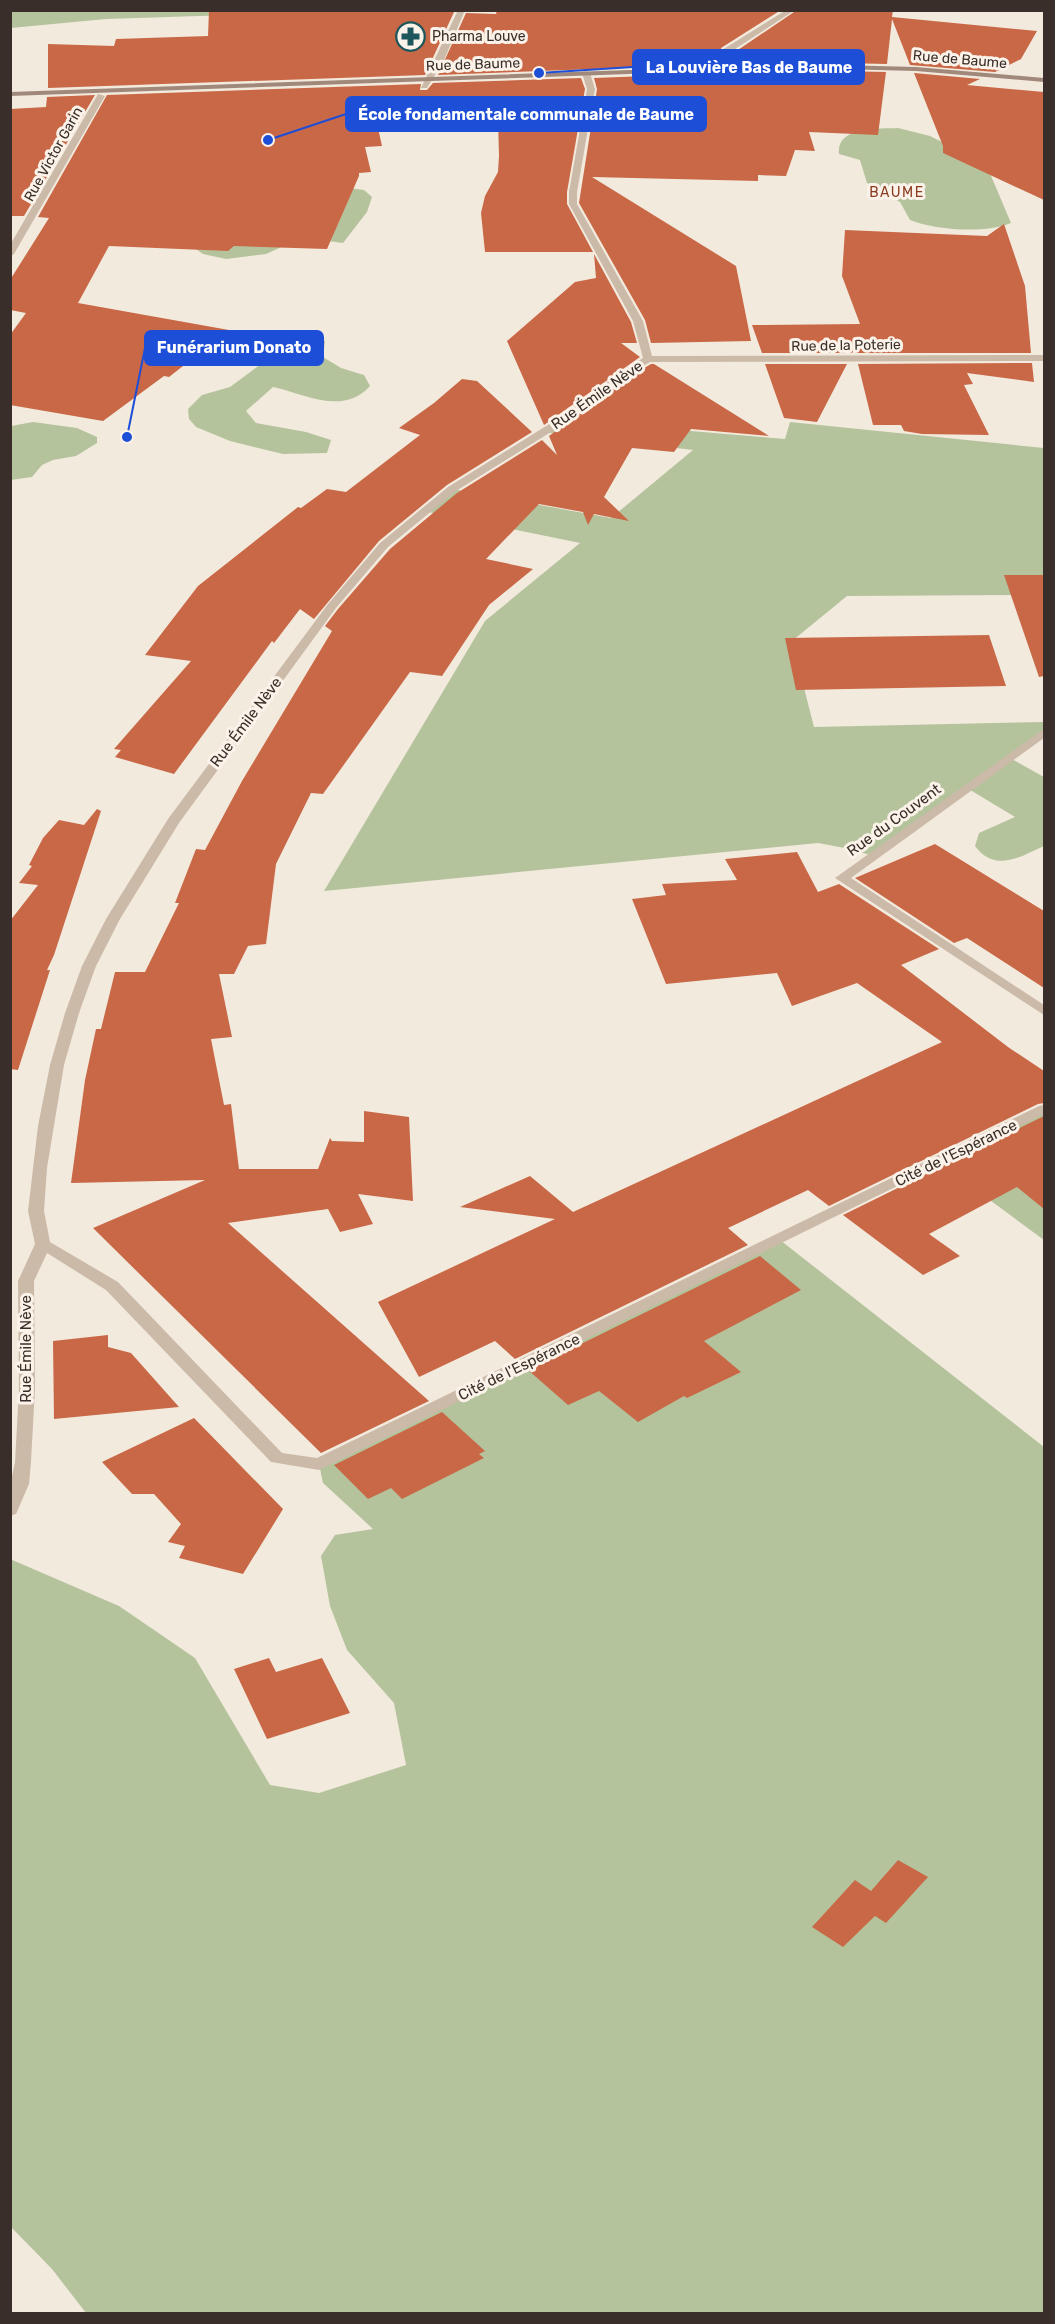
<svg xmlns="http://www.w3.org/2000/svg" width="1055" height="2324" viewBox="0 0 1055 2324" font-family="Rubik,sans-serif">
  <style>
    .green { fill: #b5c39d }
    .building { fill: #c96846 }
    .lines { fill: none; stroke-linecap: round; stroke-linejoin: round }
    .minor { fill: #ccbaa9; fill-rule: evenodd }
    .secondary { fill: #a0897a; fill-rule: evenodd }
    .labels { text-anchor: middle; stroke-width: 6; stroke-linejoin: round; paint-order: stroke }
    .far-poi-label { font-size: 14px; fill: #392e29; stroke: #fbf3ea; text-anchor: start }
    .far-street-label { font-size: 14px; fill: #392e29; stroke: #fbf3ea }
    .far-neighbourhood-label { font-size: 14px; letter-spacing: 1.5px; fill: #8b3b1f; stroke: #fbf3ea }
    .street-label { font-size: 15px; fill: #392e29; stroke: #fbf3ea }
    .leader { fill: none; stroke: #1d4ed8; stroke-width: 2 }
    .callout-dot { fill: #1d4ed8; stroke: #fbf3ea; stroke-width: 2 }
    .callout { fill: #1d4ed8; stroke: #1d4ed8; stroke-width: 2 }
    .callout-label { font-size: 16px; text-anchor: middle; font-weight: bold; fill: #fff }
  </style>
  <rect width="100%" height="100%" fill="#f3eade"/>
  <path class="green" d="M10 11H240L231 15 106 19 11 28Z
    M898 128 930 136 986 164 1011 223C986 234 934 230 910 220L900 202 867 183 860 160 839 154C836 126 878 129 898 128Z
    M349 188 364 190 372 197 367 212 343 243 321 240 286 245 266 254 226 259 203 254 185 241Z
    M310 336 325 341 323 357 341 368 364 375 370 386C343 416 305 394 273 387L246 411 256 423 306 432 331 440 327 453 283 454 230 441 196 427 189 419 188 409 202 395 230 387 261 364 283 338Z
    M563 420 785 439 790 422 1044 448V583L1012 584 1016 595 847 596 792 641 814 727 1044 722V733L1010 758 1044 777V846C1020 857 995 873 975 846L979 833 1015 817 967 788 873 856 850 849 818 843 324 891 485 621 580 543 423 511 452 489 611 518 693 450 543 432Z
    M33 422 77 428 97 437V443L76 456 53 460 42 465 32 477 11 480V426Z
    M1044 1109V1240L938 1162Z
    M780 1240 1044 1447V2313H86L52 2269 11 2227 10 1559 119 1606 195 1658 270 1785 319 1793 406 1765 394 1703 347 1650 330 1606 321 1556 335 1535 373 1529 323 1483 319 1464Z"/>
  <path class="building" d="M209 10H423L454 12 425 75 48 88V44L114 46 116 39 208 36Z
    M497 10H781L721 48 724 64 438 75 466 13 496 14Z
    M797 10H893L892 17 1037 31 1021 59 995 72 910 65 892 19 887 64 798 62 735 64 732 54Z
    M798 70 886 72 878 135 809 132 815 151 795 150 786 176 758 175V181L592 177 736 266 751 341 651 343 645 320 579 203 597 89 594 78 726 73 730 78 737 76 738 72Z
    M914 73 980 79 967 85 1044 92V200L943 153V146Z
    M581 78 585 89 567 192V204L593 252H485L481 213 485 196 498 172 499 156 498 119 409 123 411 127 378 128 382 146 365 147 371 172 359 173V176L327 249 234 246 228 251 109 246 78 303 229 330 169 377 164 376 103 421 10 405V335L26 313 10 310V280L49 218 38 217 107 95 421 84 420 90H427L433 83Z
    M95 95 24 216H10V109L46 107 47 97Z
    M1004 224 1025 286 1031 353H856L855 349 852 353H762L752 325 860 324 842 276 845 230 987 236Z
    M594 254 631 322 637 343H621L640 357 544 425 507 341 575 282 596 278Z
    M1032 363 1034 382 967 373 973 384 964 385 989 435 922 434 904 431 901 425H873L858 364Z
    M651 364H654L769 436 691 429 674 452 632 448 604 497 629 521 594 514 588 525 583 512 539 504 486 559 533 569 489 605 442 676 410 672 323 794 311 793 276 864 266 944 248 946 234 974H219L232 1037 211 1039 224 1105 231 1104 239 1169H318L330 1138 332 1141 364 1142V1111L409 1117 413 1201 358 1194 373 1224 340 1232 328 1209 228 1223 429 1401 321 1453 93 1228 205 1180 71 1183 85 1080 96 1029H101L115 972H145L179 903H175L196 849 205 850 242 781 332 631 325 626 338 609 390 549 457 493 542 440 557 455 549 436 629 377Z
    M765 364H847L817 422 784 418Z
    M462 379 477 381 532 432 447 485 379 541 314 619 300 609 274 643 272 641 174 774 115 757 121 750 114 749 191 661 145 655 198 586 298 507 301 508 327 489 346 492 420 435 399 428 434 403Z
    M1004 575H1044V676L1039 677Z
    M989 635 1006 686 796 690 785 638Z
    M97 809 101 811 54 955 47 970H50L18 1070 10 1069V921L38 885 19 883 32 866 29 865 43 838 59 820 84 825Z
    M935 844 1044 911V988L967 938 954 943 855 878Z
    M797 852 818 892 839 884 939 949 901 965 1008 1047 1044 1071V1103L1038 1104 829 1206 808 1190 728 1228 748 1245 515 1359 495 1341 419 1377 378 1302 555 1219 460 1207 530 1176 573 1212 942 1042 857 983 792 1006 777 973 666 984 632 899 666 895 662 884 737 880 725 859Z
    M1044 1116V1209L1017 1187 929 1234 960 1256 923 1275 843 1215Z
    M760 1256 801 1290 704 1341 741 1372 687 1398 684 1396 638 1422 599 1391 568 1405 528 1370Z
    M108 1335V1347L131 1353 179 1407 54 1419 53 1341Z
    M442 1412 485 1451 479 1454 484 1458 402 1499 391 1488 368 1499 334 1465Z
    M194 1418 283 1509 243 1574 179 1558 185 1546 168 1542 181 1524 154 1494H132L102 1462Z
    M269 1658 276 1672 322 1658 350 1713 267 1739 234 1669Z
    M898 1860 928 1877 886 1923 875 1916 843 1947 812 1927 855 1880 871 1891Z"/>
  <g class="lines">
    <path class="minor" d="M458 10H465L444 60 427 88H421Z
      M786 10H795L729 53 736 74 729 76 722 50Z
      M586 71 590 73 595 89 577 192V204L643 321 652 356 1044 355V361L650 362 628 375 567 422 456 491 388 547 336 608 179 823 120 919 96 966 79 1013 64 1065 47 1168 44 1211 50 1242 118 1282 282 1453 317 1458 1039 1106 1044 1105V1114L319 1470 271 1462 106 1290 47 1253 34 1281 35 1388 31 1462 29 1484 16 1514 10 1516V1486L15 1462 19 1388 18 1281 35 1244 28 1211 38 1126 50 1065 65 1013 82 966 106 919 168 819 328 604 380 543 448 487 559 418 622 371 643 358 633 321 569 204V192L587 89 582 73Z
      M98 94 105 96 14 254 10 257V245Z
      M1044 729V738L851 878 1044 1005V1015L835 878Z"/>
    <path class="secondary" d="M798 64 916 67 1044 78V82L916 71 798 68 10 96V92Z"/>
  </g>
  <defs>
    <symbol id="pharmacy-ring" viewBox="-11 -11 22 22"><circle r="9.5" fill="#fbf3ea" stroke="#1d575c" stroke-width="1.5"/><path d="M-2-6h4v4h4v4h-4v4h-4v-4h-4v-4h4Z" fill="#1d575c"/></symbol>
  </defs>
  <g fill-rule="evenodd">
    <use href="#pharmacy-ring" x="394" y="20" width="33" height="33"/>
  </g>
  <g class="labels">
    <g class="far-poi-label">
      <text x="432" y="41">Pharma Louve</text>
    </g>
    <g class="far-street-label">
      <text transform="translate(960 59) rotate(5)" y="5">Rue de Baume</text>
      <text transform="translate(473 64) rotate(-2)" y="5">Rue de Baume</text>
      <text transform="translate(53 154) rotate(-61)" y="5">Rue Victor Garin</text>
      <text transform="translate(846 345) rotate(-1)" y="5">Rue de la Poterie</text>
    </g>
    <g class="far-neighbourhood-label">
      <text x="897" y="197">BAUME</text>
    </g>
    <g class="street-label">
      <text transform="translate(597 395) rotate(-35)" y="5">Rue Émile Nève</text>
      <text transform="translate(246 722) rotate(-53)" y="5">Rue Émile Nève</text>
      <text transform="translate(894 820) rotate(-36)" y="5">Rue du Couvent</text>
      <text transform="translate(956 1153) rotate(-26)" y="5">Cité de l'Espérance</text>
      <text transform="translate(26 1349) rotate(-90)" y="5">Rue Émile Nève</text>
      <text transform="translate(519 1367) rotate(-26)" y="5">Cité de l'Espérance</text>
    </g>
  </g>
  <path class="leader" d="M539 73L633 67M268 140L346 114M127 437L145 348"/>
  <g class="callout-dot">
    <circle cx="539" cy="73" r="6"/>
    <circle cx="268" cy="140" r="6"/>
    <circle cx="127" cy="437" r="6"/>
  </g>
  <g class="callout">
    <rect x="633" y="50" width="231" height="34" rx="6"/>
    <rect x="346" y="97" width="360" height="34" rx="6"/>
    <rect x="145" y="331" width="178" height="34" rx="6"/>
  </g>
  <g class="callout-label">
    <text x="749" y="73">La Louvière Bas de Baume</text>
    <text x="526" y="120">École fondamentale communale de Baume</text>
    <text x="234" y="353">Funérarium Donato</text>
  </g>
  <rect width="1055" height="2324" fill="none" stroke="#392e29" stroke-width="24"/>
</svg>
